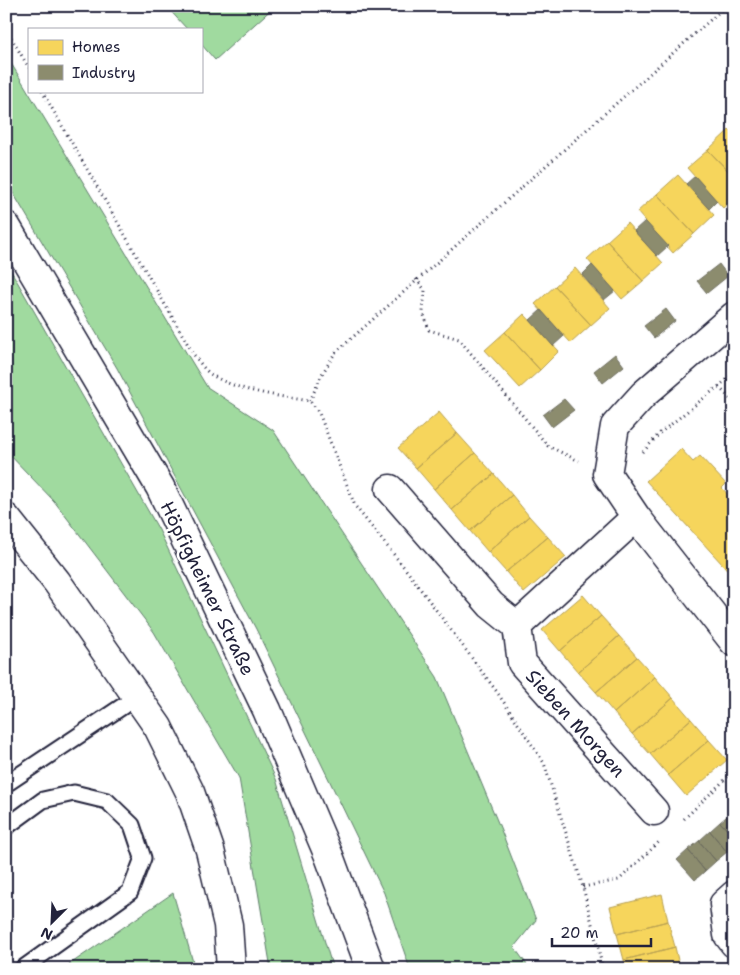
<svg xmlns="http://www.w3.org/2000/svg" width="740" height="975" viewBox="0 0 740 975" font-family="'Shantell Sans',sans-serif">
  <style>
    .green { fill: #a0da9f; stroke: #617e6d }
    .homes { fill: #f6d55c; stroke: #b69f52 }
    .industry { fill: #8c8c6e; stroke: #6c6c5f }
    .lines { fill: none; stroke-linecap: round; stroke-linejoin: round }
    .lane-casing { stroke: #22223b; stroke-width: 19 }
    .street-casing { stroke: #22223b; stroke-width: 31 }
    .secondary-casing { stroke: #22223b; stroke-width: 31 }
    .path { stroke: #22223b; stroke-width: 3; stroke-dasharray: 1 4; stroke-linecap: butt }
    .lane { stroke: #fff; stroke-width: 15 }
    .street { stroke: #fff; stroke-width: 28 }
    .secondary { stroke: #fff; stroke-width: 28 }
    .labels { text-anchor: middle; stroke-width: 5; stroke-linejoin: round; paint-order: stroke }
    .street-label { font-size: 19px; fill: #22223b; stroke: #fff }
  </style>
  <rect width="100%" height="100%" fill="#fff"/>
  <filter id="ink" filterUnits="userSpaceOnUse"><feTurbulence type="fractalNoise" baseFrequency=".02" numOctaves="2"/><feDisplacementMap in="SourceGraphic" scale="10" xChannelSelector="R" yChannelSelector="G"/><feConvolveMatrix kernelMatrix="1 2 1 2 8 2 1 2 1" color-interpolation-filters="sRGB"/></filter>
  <g filter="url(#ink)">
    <path class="green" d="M166 6H275L215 60 201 44V29H187Z
      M6 55 207 387 273 430 437 677 501 830 536 920 514 947 530 969H410L384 893 256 629 117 368 6 181Z
      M6 262 159 530 276 779 333 969H271L239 778 154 632 54 501 6 451Z
      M173 893 195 969H63Z"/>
    <path class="homes" d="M729 130 734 135V177L708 150Z
      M708 150 734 177V198L723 208 687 168Z
      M678 175 714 215 694 234 657 194Z
      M657 194 694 234 673 253 637 212Z
      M627 223 663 263 643 281 607 241Z
      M607 241 643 281 622 299 587 259Z
      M575 268 610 308 591 325 555 286Z
      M555 286 591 325 571 343 535 304Z
      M524 314 559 351 540 370 505 332Z
      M505 332 540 370 520 388 485 350Z
      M439 412 457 433 416 468 398 448Z
      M457 433 475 453 434 489 416 468Z
      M681 449 693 462 700 456 726 484 722 488 734 501V577L646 481Z
      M475 453 494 474 452 510 434 489Z
      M494 474 512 495 470 531 452 510Z
      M512 495 529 516 488 552 470 531Z
      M529 516 548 537 506 572 488 552Z
      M548 537 566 557 524 593 506 572Z
      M583 595 601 616 560 651 542 630Z
      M601 616 619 636 578 672 560 651Z
      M619 636 637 657 596 692 578 672Z
      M637 657 655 677 614 713 596 692Z
      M655 677 673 698 632 734 614 713Z
      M673 698 691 719 650 754 632 734Z
      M691 719 709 740 668 775 650 754Z
      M709 740 727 760 686 796 668 775Z
      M662 894 668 921 617 934 610 907Z
      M668 921 675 947 624 960 617 934Z
      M675 947 680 969H626L624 960Z"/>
    <path class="industry" d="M695 176 717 201 709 209 686 184Z
      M645 221 668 246 657 256 634 231Z
      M719 264 728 276 707 293 697 281Z
      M592 265 615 291 604 300 582 275Z
      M666 309 675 321 654 338 644 326Z
      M541 310 564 336 553 346 530 320Z
      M615 354 624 366 603 383 594 371Z
      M564 399 574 410 552 427 543 415Z
      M731 813 734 816V837L720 822Z
      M720 822 734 837V846L727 852 710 831Z
      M710 831 727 852 716 861 699 841Z
      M699 841 716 861 705 871 688 850Z
      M688 850 705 871 695 880 677 860Z"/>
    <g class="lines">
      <defs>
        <path id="lane" d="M6 784 138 696
          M6 827 43 800 74 793 107 801 132 825 143 858 130 892 22 969"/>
        <path id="street" d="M734 316 644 394 615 426 607 474 636 517 734 642
          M390 489 491 605 517 626 522 663 654 811
          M6 518 57 582 158 727 190 792 210 850 228 925 231 969
          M517 626 636 517
          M734 895 724 904 728 935 734 943"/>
        <path id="secondary" d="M6 226 160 487 267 710 329 856 371 969"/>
      </defs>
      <use href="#lane" class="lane-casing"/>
      <use href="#street" class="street-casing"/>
      <use href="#secondary" class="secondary-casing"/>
      <path class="path" d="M6 29 29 68
        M42 91 194 355C199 361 205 371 212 375 239 392 280 396 310 401L319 413 355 506 407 571 497 692 544 763 583 887 603 969
        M416 279 425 290 423 312 429 330 459 339 548 446 579 461
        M719 387 734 403
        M310 401 322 374 335 353 726 6
        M643 452 660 433 734 374
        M684 819 734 771
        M583 887 619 880 659 842"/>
      <use href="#lane" class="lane"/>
      <use href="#street" class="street"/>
      <use href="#secondary" class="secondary"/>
    </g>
  </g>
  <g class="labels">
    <g class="street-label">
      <text transform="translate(208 588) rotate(64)" y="7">Höpfigheimer Straße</text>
      <text transform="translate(576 723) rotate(48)" y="7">Sieben Morgen</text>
    </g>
  </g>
  <rect width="740" height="975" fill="none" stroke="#fff" stroke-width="25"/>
  <rect x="12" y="12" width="715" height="950" fill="none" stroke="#22223b" stroke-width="2" filter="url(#ink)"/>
  <rect x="28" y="28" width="175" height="65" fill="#ffffff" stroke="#a7a7b1"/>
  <rect x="38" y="40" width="25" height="15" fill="#f6d55c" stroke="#a7a7b1"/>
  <text x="72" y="52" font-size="15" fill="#22223b">Homes</text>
  <rect x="38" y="65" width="25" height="15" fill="#8c8c6e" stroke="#a7a7b1"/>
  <text x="72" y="78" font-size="15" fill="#22223b">Industry</text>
  <g transform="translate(52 922) rotate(204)" stroke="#ffffff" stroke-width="4" paint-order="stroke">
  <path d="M0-4L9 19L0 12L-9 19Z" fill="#22223b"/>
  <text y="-8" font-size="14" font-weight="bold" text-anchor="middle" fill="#22223b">N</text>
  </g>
  <path d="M552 938v8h99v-8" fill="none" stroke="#22223b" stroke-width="2.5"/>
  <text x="560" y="938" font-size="15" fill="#22223b" stroke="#ffffff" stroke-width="4" paint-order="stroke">20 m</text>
</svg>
